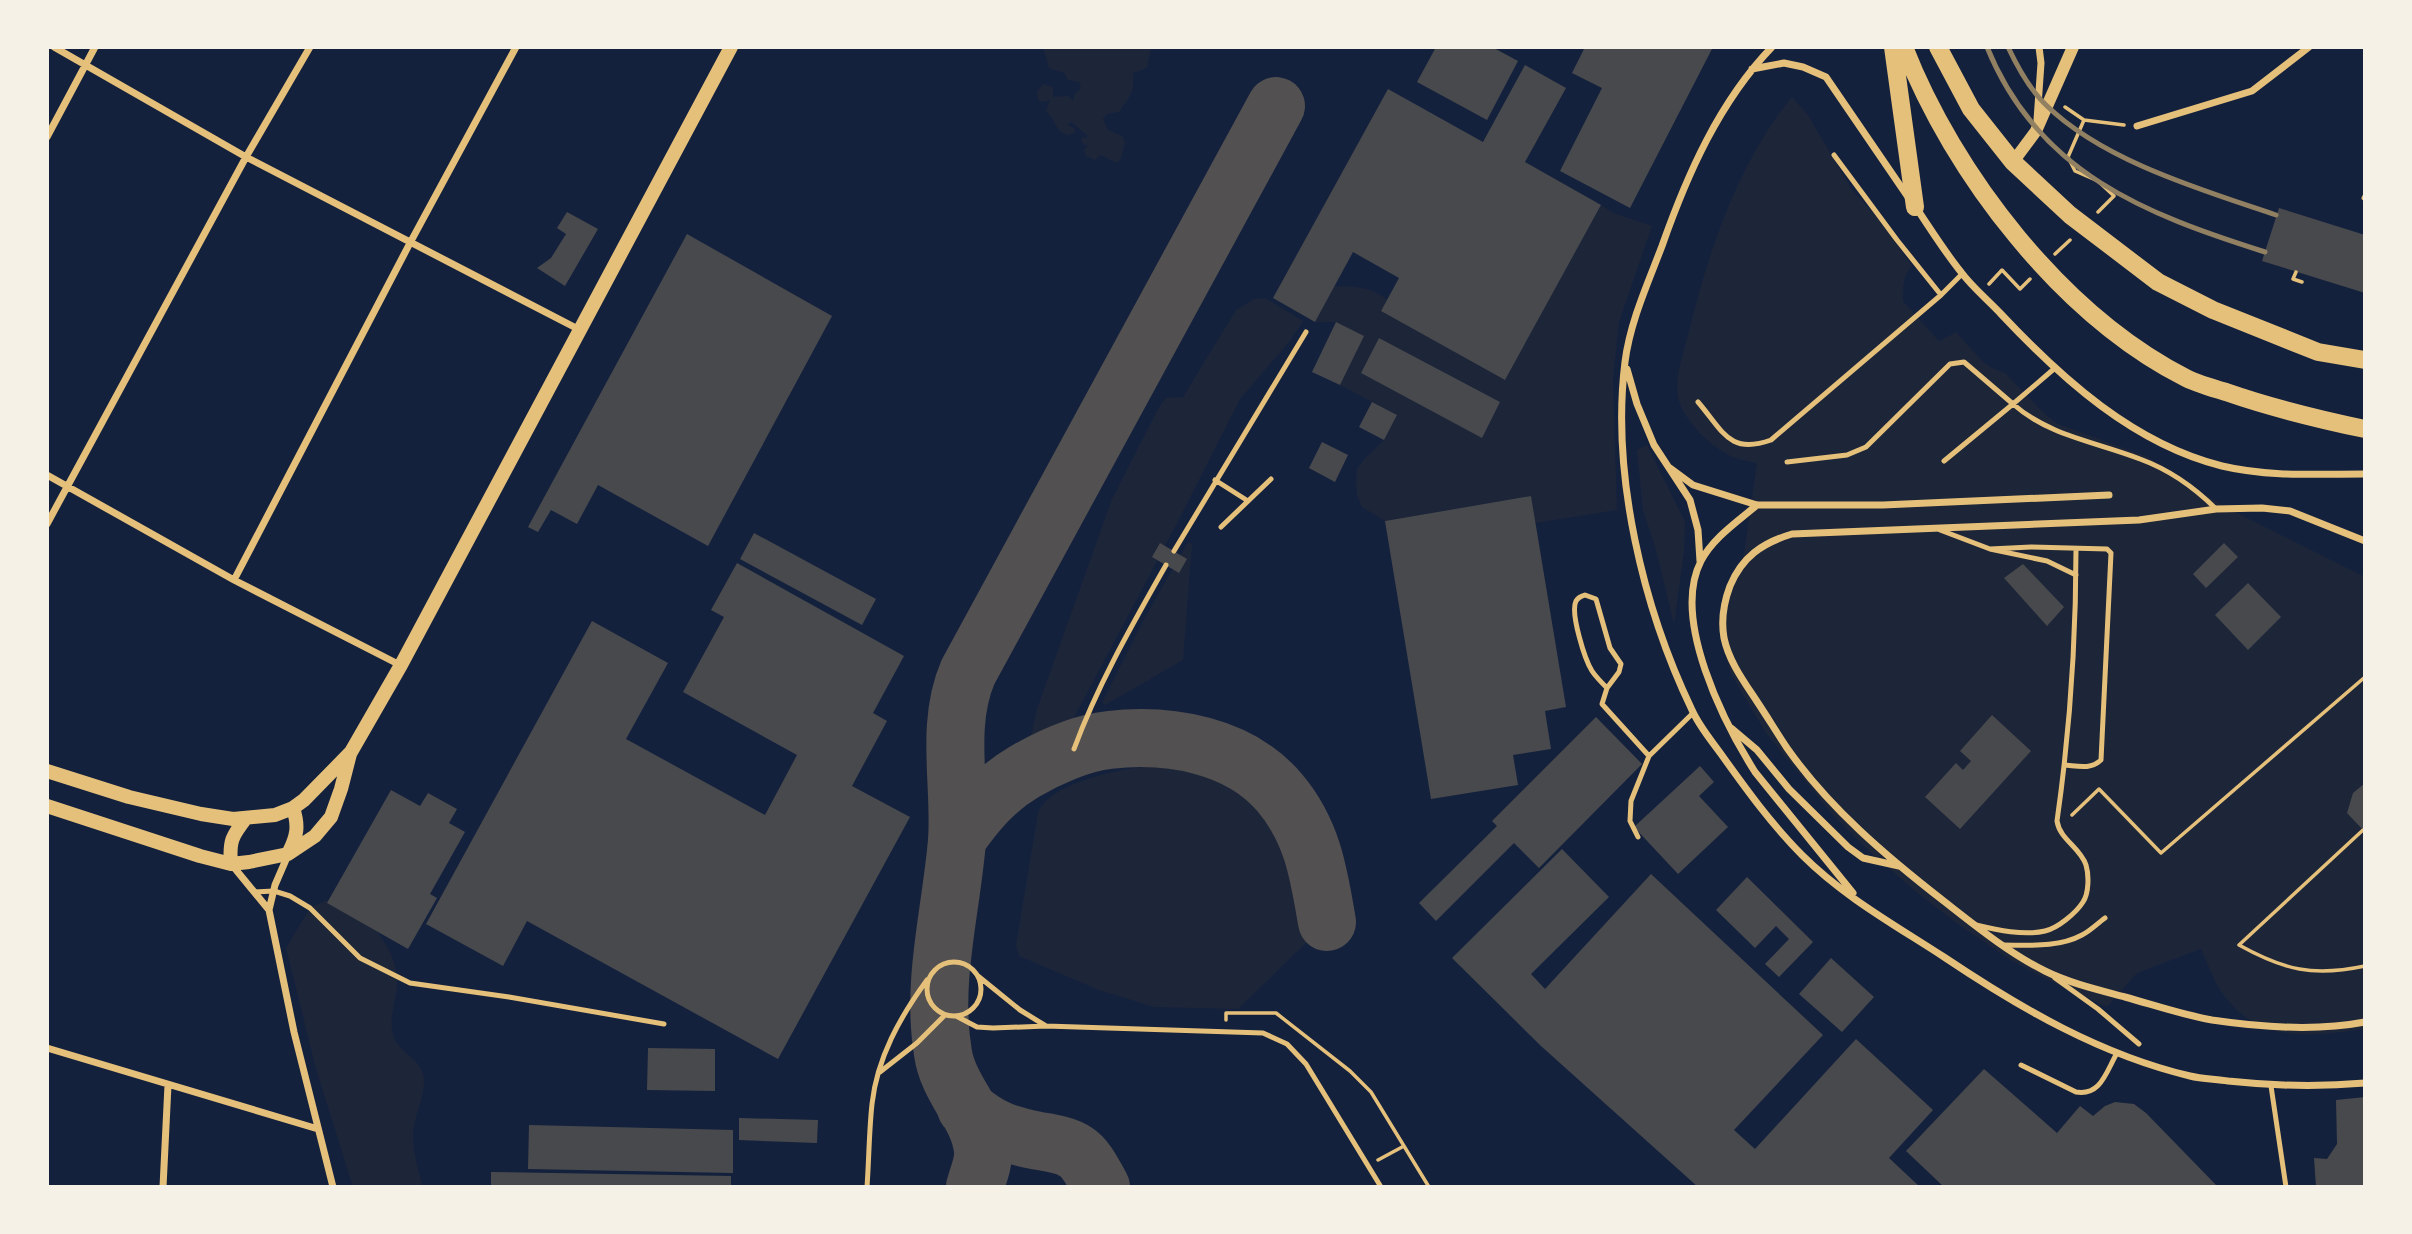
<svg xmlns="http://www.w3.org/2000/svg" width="2412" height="1234" viewBox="0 0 2412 1234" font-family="'Exo 2',sans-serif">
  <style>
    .green { fill: #1d2539; fill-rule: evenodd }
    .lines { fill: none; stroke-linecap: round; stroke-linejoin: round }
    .taxiway { stroke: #525050; stroke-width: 58 }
    .building { fill: #48494c }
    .path { stroke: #e5c07b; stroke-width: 3.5 }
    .service { stroke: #e5c07b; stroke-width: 5 }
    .minor { stroke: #e5c07b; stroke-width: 7 }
    .tertiary { stroke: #e5c07b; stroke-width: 12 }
    .secondary { stroke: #e5c07b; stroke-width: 14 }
    .trunk { stroke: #e5c07b; stroke-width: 18 }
    .rail { stroke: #918062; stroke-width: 5 }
  </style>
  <rect width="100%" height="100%" fill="#14213d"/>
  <path class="green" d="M1043 47H1151L1147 68 1133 73C1135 94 1129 97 1119 112L1107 114 1103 119 1108 130 1122 136 1125 142 1121 158 1117 163 1101 155 1095 160 1086 156 1084 150 1088 145H1084L1081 140 1083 137 1087 139V135L1071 122 1068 125 1074 128 1076 132 1069 135C1054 132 1056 119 1046 111L1050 100 1042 102 1038 100 1037 92 1043 84 1053 87V97L1068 96 1074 101V95L1081 88 1079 82 1068 80 1064 73 1049 68Z
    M1792 97 1808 115 1852 190 1879 219 1910 263 1912 266C1902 276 1903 288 1903 301L1939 341 1956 332 1982 361 1992 368 2005 373 2046 415 2058 424 2148 457 2223 506 2365 577V1029C2309 1037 2254 1044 2219 988 2212 976 2207 962 2201 949L2137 973 2107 1007 2040 976 2009 959 1955 922 1915 891 1869 851 1833 815 1766 733 1731 674 1720 635 1732 576 1744 554 1757 463C1747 461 1736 459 1727 454 1709 445 1687 422 1680 404 1672 384 1683 355 1688 335 1708 253 1737 164 1792 97Z
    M1601 205 1613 213 1652 226 1619 322 1613 380 1617 510 1535 523 1531 496 1385 521 1362 507 1357 495 1356 481 1357 469 1364 459 1384 440 1397 415 1340 385 1363 336 1336 322H1315L1334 286C1355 287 1371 286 1387 300L1381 311 1505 380ZM1379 338 1500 402 1482 437 1361 373Z
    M1265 298 1303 321 1289 342 1240 399 1174 529 1070 725 1056 735 1029 746 1037 709 1112 499 1159 407 1166 398 1183 397 1236 310 1254 299Z
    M1647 445 1685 522 1684 552 1674 624 1656 550 1643 510 1637 450Z
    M1188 542 1192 544 1183 660 1105 705 1102 703 1143 621Z
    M1142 767C1174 767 1213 774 1241 793 1284 822 1303 893 1306 943L1238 1009 1154 1007 1099 990 1019 956 1016 945 1038 813C1049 784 1115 770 1142 767Z
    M327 900C339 904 351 908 361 916 379 929 397 957 397 980 398 997 388 1016 393 1034 397 1054 425 1059 424 1081 424 1099 414 1116 413 1134 413 1152 418 1170 423 1187H353L316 1069 286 948 310 908Z"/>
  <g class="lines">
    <path class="taxiway" d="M957 839C976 812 995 789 1024 772 1048 758 1081 743 1109 740 1169 733 1240 745 1280 793 1313 832 1319 875 1327 922
      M966 1108C990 1129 1008 1135 1039 1141 1051 1143 1066 1145 1076 1152 1087 1159 1094 1175 1101 1187
      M975 1187C978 1176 984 1162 983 1151 980 1115 948 1089 943 1053 931 982 951 912 957 841 961 785 945 725 968 672L1276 106"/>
  </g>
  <path class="building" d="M1436 47H1492L1518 61 1487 120 1417 82Z
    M1585 47H1713L1630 208 1560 171 1602 88 1572 73Z
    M1525 65 1566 88 1525 162 1601 205 1505 380 1381 311 1399 278 1353 252 1315 322 1273 298 1388 89 1483 142Z
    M2279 208 2365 235V293L2262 261Z
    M567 212 598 229 565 286 537 268 551 258 566 234 557 228Z
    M687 234 832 316 708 546 598 485 577 524 551 510 538 532 528 527Z
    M1336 322 1364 336 1340 385 1312 372Z
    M1379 338 1500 402 1482 438 1361 373Z
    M1372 402 1397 415 1384 440 1359 427Z
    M1322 442 1348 455 1335 482 1309 468Z
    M1531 496 1566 707 1545 711 1551 749 1513 755 1518 785 1431 799 1385 521Z
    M754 533 876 599 862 625 740 559Z
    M1160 543 1187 559 1179 573 1152 557Z
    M2224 543 2238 557 2206 588 2193 574Z
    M737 563 904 656 873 713 887 721 852 786 910 817 778 1059 527 921 503 966 426 924 592 621 668 663 626 739 765 815 797 755 683 692 724 617 711 610Z
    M2023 564 2064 607 2047 626 2004 578Z
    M2248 583 2281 617 2248 650 2215 615Z
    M1992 715 2031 751 1960 829 1925 797 1956 763 1963 770 1971 761 1960 751Z
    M1596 717 1642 764 1539 868 1514 843 1436 921 1419 903 1497 826 1492 821Z
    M1700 766 1714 782 1699 796 1728 827 1678 874 1634 827Z
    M2365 783V832L2347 813 2353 793Z
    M391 790 420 806 428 793 457 809 449 823 465 832 430 894 437 898 408 949 327 903Z
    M1562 849 1609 897 1531 974 1545 989 1651 874 1823 1035 1734 1130 1755 1149 1856 1039 1933 1110 1889 1158 1920 1187H1698L1541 1046 1452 958Z
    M1747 877 1813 942 1779 977 1765 964 1789 939 1776 926 1755 948 1716 910Z
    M1831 958 1874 997 1842 1032 1799 994Z
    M648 1048 715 1049V1091L647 1090Z
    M1984 1069 2057 1133 2080 1106 2093 1116 2105 1106 2115 1102 2134 1104 2146 1113 2218 1187H1944L1906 1151Z
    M2365 1097V1187H2316L2314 1158 2327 1159 2337 1144 2336 1100Z
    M739 1118 818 1120 817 1143 739 1140Z
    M529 1125 733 1130V1173L528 1169Z
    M491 1172 731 1176V1187H491Z"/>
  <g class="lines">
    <path class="path" d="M2065 107 2084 120
      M2098 212 2114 196 2098 181 2075 171 2068 157 2084 120 2124 125
      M2055 254 2070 240
      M2296 272 2293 279 2302 282
      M1989 284 2002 270 2020 289 2030 279
      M2072 815 2099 789 2161 853 2365 677
      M2363 830 2239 945C2284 970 2313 977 2365 966
      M1226 1020V1013H1276L1350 1071 1371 1092 1429 1187
      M1378 1160 1404 1146"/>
    <path class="service" d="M1834 155 1897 240 1941 295
      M2364 198 2365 196
      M1698 402C1723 431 1729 455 1771 440L1941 295 1962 274
      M1944 461 2013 404C2049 436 2097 442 2140 459 2170 470 2194 487 2216 509
      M1787 462 1847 455 1866 447 1950 364 1964 362 2013 404 2055 368
      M1215 480 1248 501
      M1221 527 1271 479
      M1940 530 1990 549 2047 561 2076 575
      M1990 549 2031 547 2107 549 2111 553 2101 760C2090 770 2078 766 2064 765
      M1174 551 1306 332
      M1607 688 1619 672 1621 664 1610 648 1596 599 1585 595C1580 597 1579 596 1576 601 1570 613 1585 660 1592 671 1596 677 1602 683 1607 688L1602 704 1649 756
      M1074 749C1098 684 1132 625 1166 565
      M1638 837 1630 821 1631 801 1649 756 1693 713
      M254 892 274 891 290 896 310 908 360 958 410 983 509 997 664 1024
      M1976 925C1997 930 2024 936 2045 931 2058 928 2076 913 2083 902 2089 893 2089 875 2086 865 2080 847 2060 840 2057 821 2070 730 2076 641 2076 549
      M2002 945C2028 945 2058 948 2082 935 2090 931 2098 923 2105 918
      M927 989a27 27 0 1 1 54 0a27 27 0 1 1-54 0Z
      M978 976 1020 1010 1046 1026
      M2055 978 2098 1009 2139 1044
      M956 1016 977 1027 993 1028 1046 1026 1263 1033 1287 1044 1306 1064 1381 1187
      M2021 1065 2076 1092C2101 1096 2106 1072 2117 1053
      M880 1072 917 1043 945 1015
      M2271 1086 2286 1187
      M867 1187C869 1159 869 1132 872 1104 877 1058 900 1017 927 980"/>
    <path class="minor" d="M54 47 246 157 580 330
      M1772 47C1719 102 1687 175 1662 246 1648 283 1630 322 1625 362 1611 474 1643 608 1692 710 1699 726 1711 740 1721 754 1746 789 1772 825 1802 855 1844 897 1895 925 1944 957 2020 1008 2101 1055 2190 1076 2202 1079 2216 1079 2228 1081 2274 1086 2318 1087 2365 1083
      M1752 69 1784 63 1803 67 1826 77 1908 197
      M2037 120 2041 63 2039 47
      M2137 126 2252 91 2309 47
      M47 137 95 47
      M1915 206C1930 228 1944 251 1961 272 1972 287 1988 300 2001 314 2062 379 2134 444 2222 466 2268 477 2317 474 2365 474
      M1627 369 1637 404 1654 445 1690 500 1698 530 1700 561
      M1670 468 1693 485 1757 505H1883L2109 495
      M47 475 234 580 400 665
      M1757 505C1737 522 1713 538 1701 561 1671 619 1724 723 1755 772L1853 893
      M47 524 246 157 310 47
      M2365 541 2290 511 2262 508 2216 509 2139 520 1792 534C1762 543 1742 557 1730 586 1724 602 1721 621 1724 638 1729 662 1745 683 1758 703 1768 718 1777 733 1787 748 1829 808 1887 857 1945 902 1977 927 2009 953 2045 971 2069 983 2099 990 2125 997 2154 1005 2183 1015 2212 1020 2259 1027 2318 1031 2365 1022
      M234 580 410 243 516 47
      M1731 728 1757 750 1789 789 1848 847 1863 858 1899 866
      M232 865 269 910 294 1032 333 1187
      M269 910 275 885 288 855
      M47 1048 318 1129
      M163 1187 168 1085"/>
    <path class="tertiary" d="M2013 162 2036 131 2073 47"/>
    <path class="secondary" d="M47 771 129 797 201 814 233 819 275 815 293 808 304 800 351 752 401 665 731 47
      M47 806 200 856 231 864 249 862 288 854 315 836 331 817 341 789 350 754
      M289 852C297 836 299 826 293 808
      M231 864C229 841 232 836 246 818"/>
    <path class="trunk" d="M1893 47 1915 207
      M1904 47C1954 175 2062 315 2186 378 2198 384 2212 388 2226 392 2272 408 2317 419 2365 429
      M1938 47 1971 109 2013 162 2070 215 2158 282 2213 310 2318 352 2365 360"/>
    <path class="rail" d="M1987 47C2038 173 2145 214 2265 252
      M2008 47C2017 66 2031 91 2046 105 2103 161 2202 190 2276 215"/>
  </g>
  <rect width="2412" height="1234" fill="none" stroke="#f6f1e7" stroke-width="98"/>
</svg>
